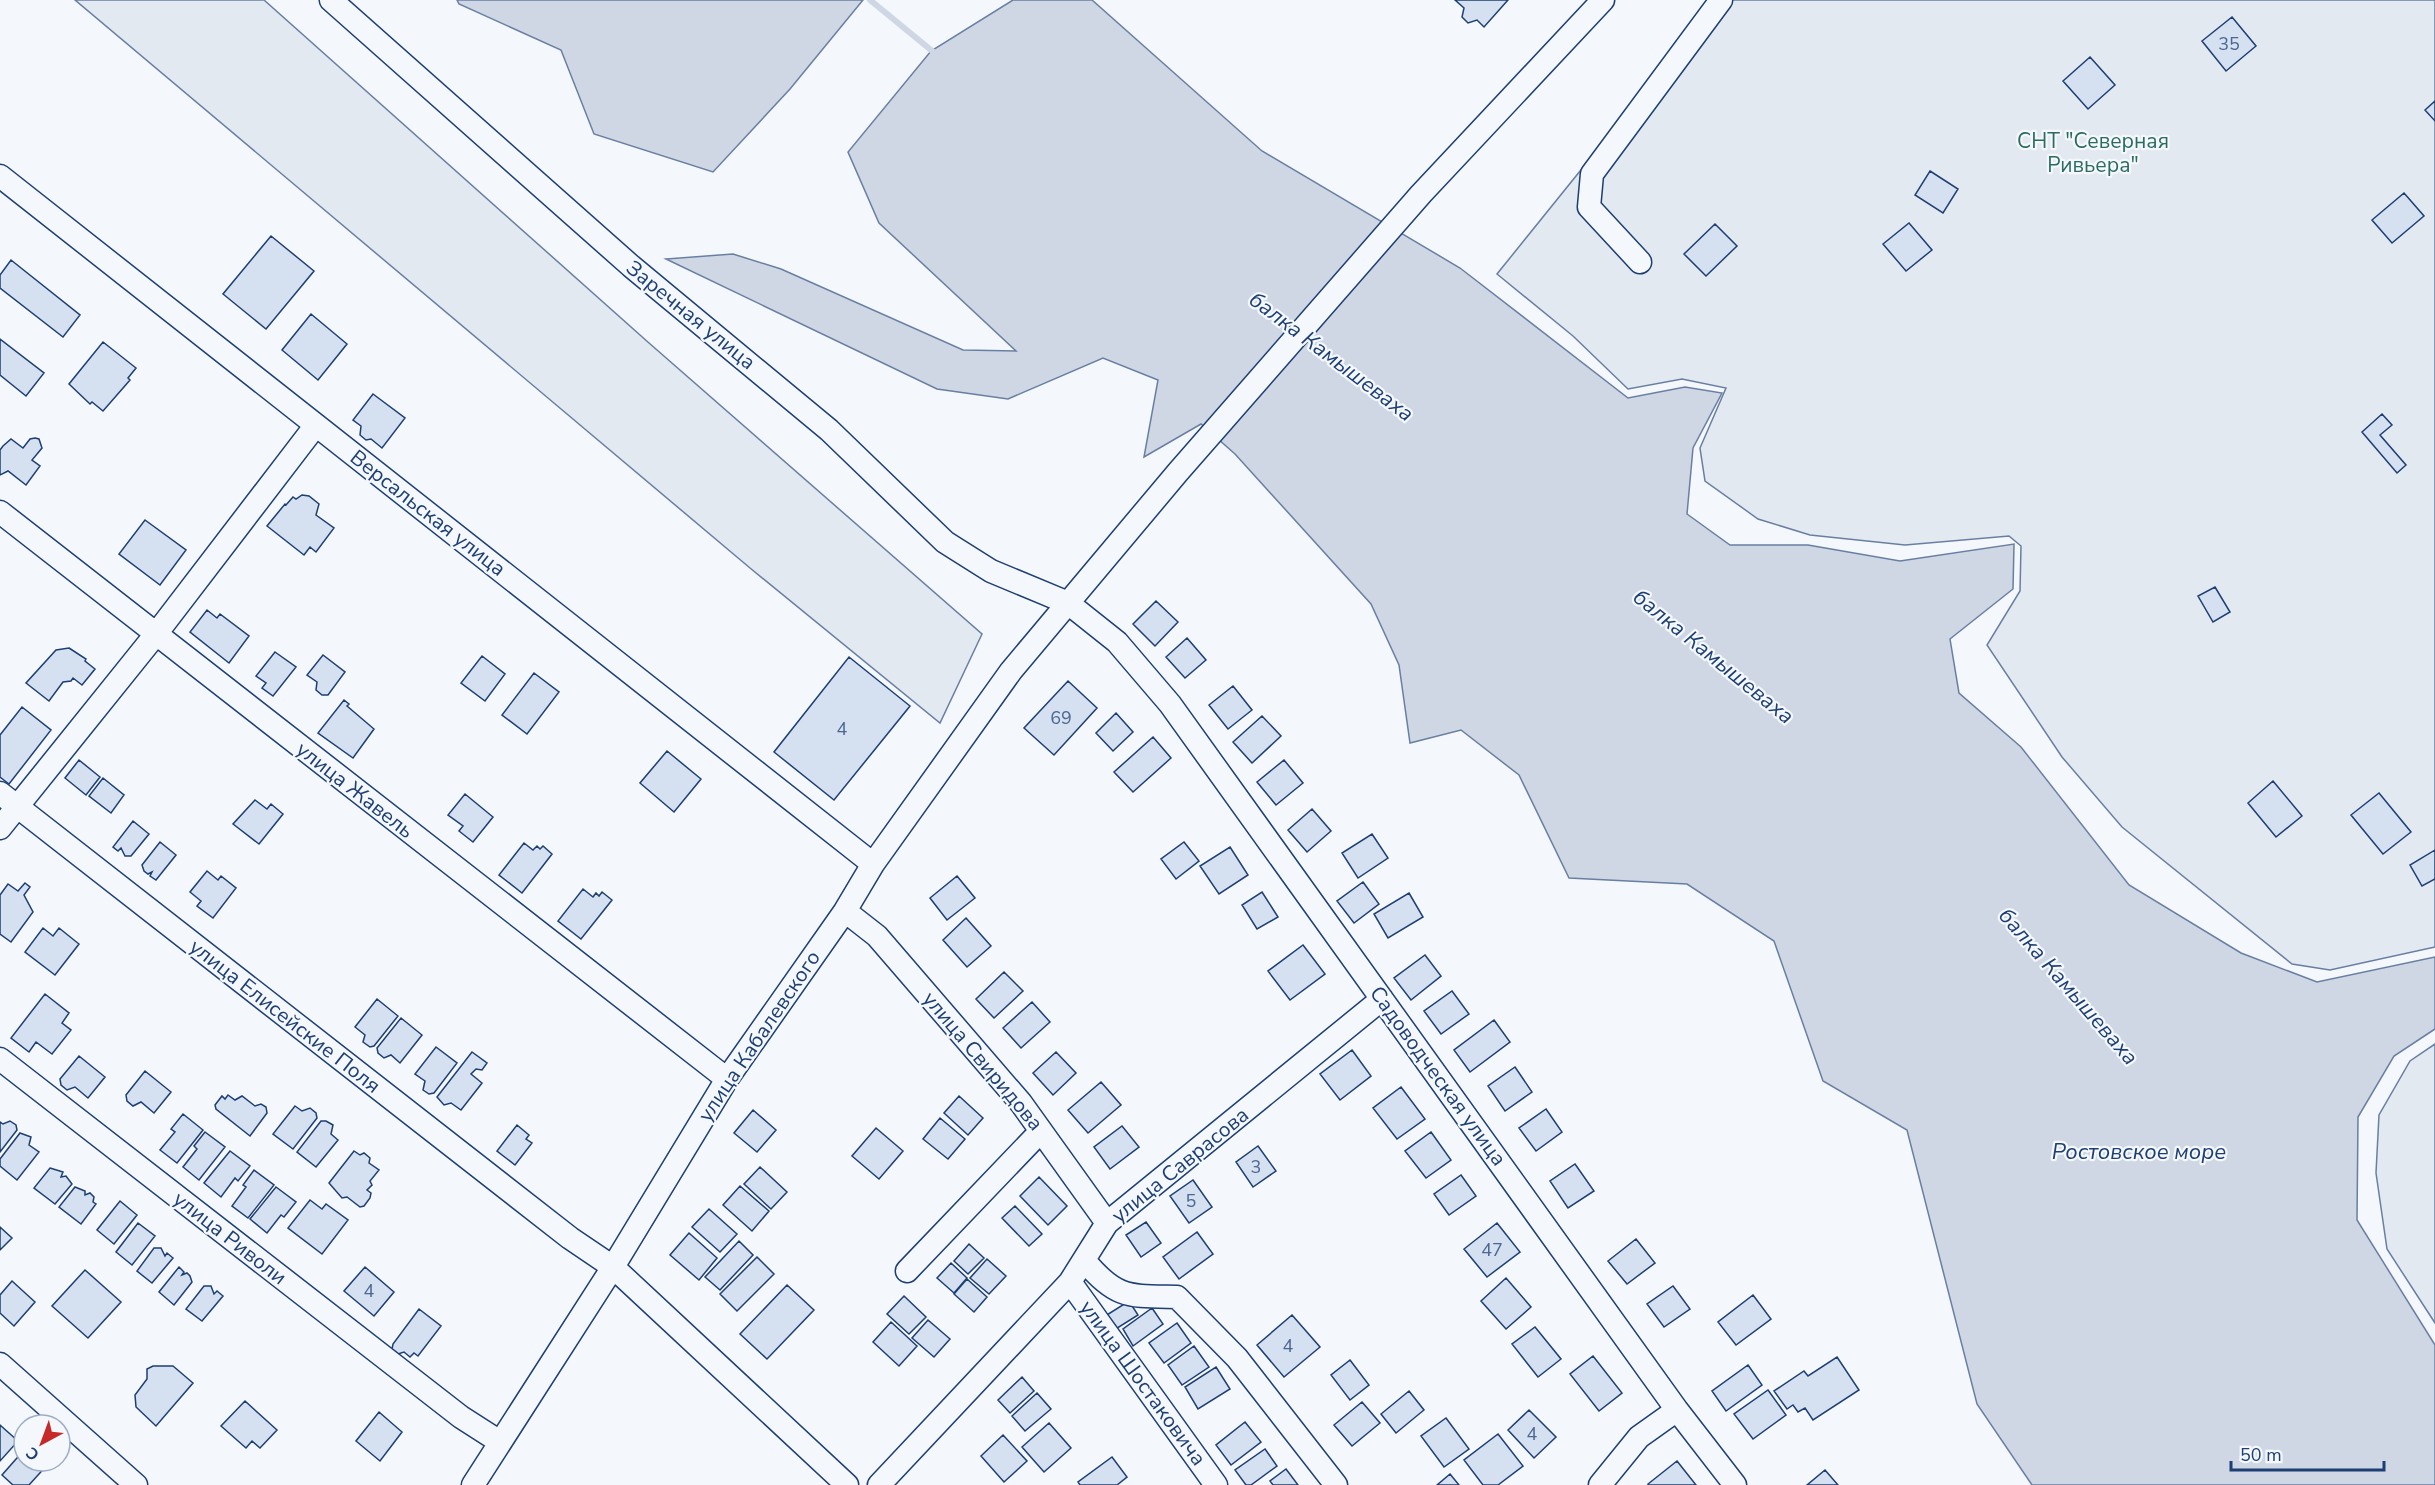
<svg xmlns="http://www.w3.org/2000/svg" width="2435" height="1485" viewBox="0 0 2435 1485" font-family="'Nunito Sans',sans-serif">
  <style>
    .green { fill: #e3e9f0; stroke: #687fa3; stroke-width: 1.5 }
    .water { fill: #cfd7e4; stroke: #687fa3; stroke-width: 1.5 }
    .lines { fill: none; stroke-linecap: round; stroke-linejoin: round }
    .stream { stroke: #cfd7e4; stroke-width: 6 }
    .building { fill: #d5e0f0; stroke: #1d3f73; stroke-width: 1.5 }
    .minor-casing { stroke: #1d3f73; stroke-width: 25 }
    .minor { stroke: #f4f7fb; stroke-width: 22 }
    .labels { text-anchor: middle; stroke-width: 4.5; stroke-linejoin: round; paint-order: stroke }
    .number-label { font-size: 18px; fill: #4b6792 }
    .park-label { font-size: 21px; fill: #2c6c60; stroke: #f4f7fb }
    .street-label { font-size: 21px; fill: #1d3f73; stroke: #f4f7fb }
    .water-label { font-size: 22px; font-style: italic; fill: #1d3f73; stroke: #f4f7fb }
  </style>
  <rect width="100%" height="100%" fill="#f4f7fb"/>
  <path class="green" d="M75 0H264L649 343 982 634 940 723 750 568Z
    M1718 0H2435V947L2330 970 2292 964 2122 827 2062 757 1987 645 2020 591 2021 546 2009 536 1905 545 1810 535 1758 519 1705 481 1700 448 1726 388 1682 379 1628 389 1573 336 1497 274Z
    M2435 1044V1323L2387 1249 2376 1173 2379 1115 2410 1061Z"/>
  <path class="water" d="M457 0H863L790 89 713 172 594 134 561 50 459 4Z
    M1013 0H1092L1262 151 1460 268 1628 398 1685 387 1722 393 1693 448 1687 514 1730 545H1808L1900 561 2014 544 2013 589 1950 639 1959 693 2021 747 2129 885 2241 953 2317 982 2435 957V1029L2394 1056 2358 1117 2357 1220 2435 1345V1485H2032L1977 1404 1907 1130 1823 1081 1774 941 1687 884 1569 878 1519 775 1461 730 1410 743 1399 665 1371 604 1235 454 1201 424 1144 457 1158 380 1103 358 1008 399 937 389 666 259 733 254 781 269 963 350 1016 351 879 223 848 152 931 51Z"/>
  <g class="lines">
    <path class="stream" d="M870 0 937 55"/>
  </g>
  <path class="building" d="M1455 0H1508L1484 27 1477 20 1468 23 1462 17 1464 8Z
    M2232 17 2256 46 2226 71 2202 41Z
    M2090 57 2115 85 2088 109 2063 81Z
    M2435 101V121L2425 110Z
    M1930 171 1958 189 1943 213 1915 195Z
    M2404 193 2424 216 2392 243 2372 220Z
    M1909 223 1932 250 1906 271 1883 244Z
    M1715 224 1737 246 1706 276 1684 254Z
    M271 236 314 271 266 329 223 294Z
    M11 260 80 315 63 337 0 288V275Z
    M311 314 347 344 318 380 282 350Z
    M0 339 44 373 26 396 0 375Z
    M103 342 136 368 128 378 130 380 103 411 92 402 90 404 69 384Z
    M373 394 405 418 382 448 371 439 366 440 360 435 361 426 353 420Z
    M2382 414 2392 425 2380 435 2406 465 2397 473 2362 432Z
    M35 438 39 439 42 448 32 460 40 466 26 485 8 471 0 475V450L3 446 11 439 23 448 30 439Z
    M302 495 309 496 319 504 316 515 334 528 316 552 310 547 304 555 267 526 285 504 286 505 293 497 296 499Z
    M145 520 186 550 160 585 119 554Z
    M2215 587 2230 612 2213 622 2198 596Z
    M1156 601 1178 622 1155 646 1133 624Z
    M207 610 217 618 220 614 249 636 229 663 190 632Z
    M1187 638 1206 660 1185 678 1166 657Z
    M69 648 86 659 85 661 95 669 82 685 73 678 71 681 63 682 49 701 26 683 56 650Z
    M275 652 296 667 273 696 262 688 266 683 256 676Z
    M323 655 345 672 328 695H322L316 690 317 682 307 675Z
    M482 656 505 674 485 701 461 683Z
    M849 657 910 706 834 800 774 752Z
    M534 673 559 692 527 734 502 715Z
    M1068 681 1097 708 1054 755 1024 728Z
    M1233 686 1252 710 1228 729 1209 705Z
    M344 700 349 704 347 706 374 729 353 758 318 733Z
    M22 707 51 730 9 784 0 777V735Z
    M1116 713 1133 732 1113 751 1096 733Z
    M1262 716 1281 736 1252 763 1233 742Z
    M1153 737 1171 758 1133 792 1114 772Z
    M667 751 701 779 674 812 640 783Z
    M79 760 100 777 86 795 65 778Z
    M1284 760 1303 783 1276 805 1257 782Z
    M103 778 124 795 111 813 89 796Z
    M2273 781 2302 816 2276 837 2248 803Z
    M2379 793 2411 832 2383 854 2351 815Z
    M465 794 493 817 473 842 459 831 463 826 448 815Z
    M255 800 267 809 271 804 283 814 259 844 233 824Z
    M1312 809 1331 831 1307 852 1288 830Z
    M133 821 149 834 131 856H125L121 848 118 851 113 847Z
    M1372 834 1388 858 1358 878 1342 853Z
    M160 842 176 855 156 880 150 876 152 872 148 874 144 871 142 865Z
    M1184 842 1199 861 1176 879 1161 859Z
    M524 843 533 850 537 846 540 849 543 846 552 854 522 893 499 875Z
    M1230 847 1248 875 1219 894 1200 866Z
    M2435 850V879L2422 886 2410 865Z
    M207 871 218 880 221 876 236 888 213 918 197 906 201 901 190 892Z
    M957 876 975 898 947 920 930 898Z
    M1363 882 1379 904 1354 923 1337 901Z
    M25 883 30 887 24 895 33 912 11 942 0 934V895L8 884 18 891Z
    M583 889 593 897 596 893 599 896 602 892 612 900 581 939 558 921Z
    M1262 892 1278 917 1257 929 1242 905Z
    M1409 893 1423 917 1388 938 1374 914Z
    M966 918 991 946 967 967 943 940Z
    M43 928 53 936 59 928 79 944 55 975 25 952Z
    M1303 945 1325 974 1290 1000 1268 971Z
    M1425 955 1441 976 1411 1000 1394 978Z
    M1004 972 1023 991 994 1018 976 999Z
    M1452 991 1469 1014 1441 1034 1424 1011Z
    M45 994 69 1013 62 1023 71 1030 52 1054 36 1042 29 1052 11 1038Z
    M377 999 398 1016 374 1046 370 1047 363 1042 365 1035 355 1027Z
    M1032 1002 1050 1022 1021 1048 1003 1028Z
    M401 1018 422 1035 400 1063 391 1055 384 1058 378 1053 377 1048Z
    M1494 1020 1510 1042 1470 1072 1454 1050Z
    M436 1047 457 1063 434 1093 429 1094 423 1090 425 1081 415 1074Z
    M1352 1050 1371 1076 1340 1100 1320 1074Z
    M472 1052 487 1063 482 1070 476 1069 471 1074 482 1083 461 1110 451 1103 444 1105 437 1097Z
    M1056 1052 1076 1073 1053 1095 1033 1073Z
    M79 1056 105 1077 88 1098 75 1087 67 1090 61 1085 60 1079Z
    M1515 1067 1532 1092 1505 1111 1488 1086Z
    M145 1071 171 1092 154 1113 141 1102 133 1106 127 1101 126 1095Z
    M1101 1082 1121 1105 1088 1133 1068 1110Z
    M1401 1087 1425 1119 1397 1139 1373 1108Z
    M228 1095 235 1100 242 1096 255 1106 261 1104 266 1107 267 1113 250 1136 216 1109 215 1105 222 1096 225 1099Z
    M959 1096 983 1118 968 1135 944 1113Z
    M295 1106 302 1111 310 1108 316 1113 317 1118 293 1149 273 1134Z
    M1546 1109 1562 1132 1536 1151 1519 1128Z
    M753 1110 776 1130 757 1152 734 1133Z
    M183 1114 203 1130 177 1163 160 1150 175 1132 171 1129Z
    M940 1118 965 1139 948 1159 923 1139Z
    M10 1121 16 1125 17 1130 0 1152V1122L3 1124Z
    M321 1121H326L333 1125 331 1134 338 1140 316 1167 297 1152Z
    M517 1125 529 1135 526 1139 532 1143 515 1165 497 1151Z
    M1122 1126 1139 1147 1110 1169 1094 1147Z
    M876 1128 903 1151 879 1179 852 1156Z
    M205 1132 225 1147 199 1180 183 1167 197 1149 194 1146Z
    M1431 1132 1451 1160 1426 1178 1405 1151Z
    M20 1133 31 1137 29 1145 39 1152 17 1180 0 1166V1159Z
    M1258 1146 1276 1171 1253 1187 1236 1162Z
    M230 1151 250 1166 238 1181 235 1178 221 1197 204 1183Z
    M354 1151 360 1155 364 1153 370 1158 369 1163 379 1170 370 1181 372 1185 367 1190 371 1193 370 1198 364 1206 360 1207 347 1197 342 1198 329 1183Z
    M1575 1164 1594 1191 1568 1208 1550 1181Z
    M760 1167 787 1192 771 1209 744 1184Z
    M50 1168 63 1172 61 1177 66 1176 72 1184 55 1204 34 1188Z
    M254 1170 274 1185 248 1218 232 1206 246 1187 243 1185Z
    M1461 1175 1476 1196 1449 1215 1434 1194Z
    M1039 1177 1067 1206 1048 1225 1020 1196Z
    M1193 1180 1212 1207 1189 1223 1170 1196Z
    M740 1186 769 1211 752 1231 723 1205Z
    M75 1187 85 1191V1195L90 1193 94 1197 93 1202 96 1204 81 1224 59 1207Z
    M276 1187 296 1202 284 1217 281 1215 267 1233 250 1219Z
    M310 1200 322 1209 326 1204 348 1220 322 1254 288 1228Z
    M120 1201 137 1215 114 1244 97 1230Z
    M1015 1206 1042 1234 1029 1246 1002 1218Z
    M709 1209 737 1234 720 1252 692 1227Z
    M1146 1222 1161 1243 1141 1257 1126 1235Z
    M138 1223 155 1236 132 1265 116 1252Z
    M1497 1223 1520 1252 1487 1277 1464 1249Z
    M0 1227 12 1238 0 1250Z
    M1197 1232 1213 1254 1179 1279 1163 1257Z
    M689 1233 717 1258 699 1280 670 1255Z
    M1636 1239 1655 1263 1627 1284 1608 1261Z
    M739 1241 753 1255 720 1290 705 1277Z
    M969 1244 984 1258 968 1274 954 1261Z
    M154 1248H161L165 1256 167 1253 173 1258 152 1283 137 1271Z
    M757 1257 774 1274 737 1311 720 1294Z
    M987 1259 1006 1276 989 1294 970 1278Z
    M951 1263 967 1278 954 1293 937 1278Z
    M179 1267 184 1272 182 1275 187 1273 190 1276 192 1282 174 1305 159 1292Z
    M365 1267 394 1292 374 1316 344 1291Z
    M85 1270 121 1302 88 1338 52 1306Z
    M1506 1278 1531 1307 1506 1329 1481 1301Z
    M967 1279 987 1297 974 1312 954 1294Z
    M12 1281 35 1302 14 1326 0 1313V1295Z
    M787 1285 814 1310 767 1359 740 1334Z
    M204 1286H211L214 1294 217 1291 223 1296 202 1321 186 1309Z
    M1673 1286 1690 1309 1664 1327 1647 1304Z
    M1753 1295 1771 1319 1736 1345 1718 1322Z
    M904 1296 926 1317 909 1334 887 1314Z
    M1129 1301 1138 1315 1111 1332 1102 1318Z
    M1152 1308 1163 1324 1133 1346 1123 1329Z
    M419 1309 441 1326 418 1356 414 1353 410 1357 404 1352 398 1354 392 1349 393 1344Z
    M1292 1315 1320 1347 1284 1377 1257 1345Z
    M928 1320 950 1339 934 1357 912 1338Z
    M891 1322 917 1346 899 1366 873 1342Z
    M1177 1323 1191 1343 1164 1363 1149 1343Z
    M1535 1327 1561 1359 1538 1377 1512 1344Z
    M1194 1346 1209 1367 1182 1385 1168 1365Z
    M1593 1356 1622 1393 1599 1411 1570 1374Z
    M1837 1357 1859 1390 1813 1420 1805 1408 1798 1412 1793 1405 1787 1409 1774 1391 1804 1371 1808 1376Z
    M1350 1360 1369 1385 1350 1400 1331 1375Z
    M1748 1365 1762 1385 1726 1411 1712 1391Z
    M173 1366 193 1383 156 1426 136 1407 135 1395 147 1379V1369L153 1366Z
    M1216 1367 1230 1389 1198 1409 1185 1387Z
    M1022 1377 1034 1391 1010 1413 998 1400Z
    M1768 1390 1786 1415 1753 1439 1734 1414Z
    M1409 1391 1424 1410 1396 1433 1381 1414Z
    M1037 1393 1051 1409 1025 1431 1012 1416Z
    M245 1401 277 1430 260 1448 252 1441 246 1448 221 1426Z
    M1362 1402 1380 1423 1352 1446 1334 1425Z
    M1529 1410 1556 1437 1534 1458 1508 1430Z
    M379 1412 402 1432 380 1461 356 1441Z
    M1446 1418 1469 1449 1444 1467 1421 1436Z
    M1245 1422 1261 1442 1231 1465 1216 1445Z
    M1049 1423 1071 1448 1044 1472 1022 1447Z
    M0 1425 18 1441 0 1461Z
    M1498 1434 1523 1466 1498 1485H1483L1464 1460Z
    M1003 1435 1027 1461 1004 1482 981 1456Z
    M1265 1449 1277 1466 1251 1485H1246L1235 1470Z
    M24 1450V1461H45L48 1464 29 1485H13L2 1475Z
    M1112 1457 1127 1477 1117 1485H1080L1078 1482Z
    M1677 1461 1696 1485H1648V1484Z
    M1286 1469 1298 1485H1273L1270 1481Z
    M1825 1470 1838 1485H1807Z
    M1450 1474 1459 1485H1437Z"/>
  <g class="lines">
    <defs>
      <path id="minor" d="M331 0 631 266 829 430 945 542 991 571 1068 603 1117 642 1170 704 1677 1410 1735 1485
        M0 176 873 864
        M1640 262 1589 207 1592 174 1721 0
        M0 512 727 1079
        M0 793 570 1238 613 1267 847 1485
        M0 828 156 634 316 425
        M845 911 877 936 1021 1103 1107 1223
        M0 1059 461 1417 500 1442
        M1084 1260C1116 1299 1129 1296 1177 1297L1237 1358 1336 1485
        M907 1271 1041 1131
        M1070 1282 1216 1485
        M0 1364 136 1485
        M473 1485 613 1267 727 1079 845 911 873 864 1011 671 1178 472 1421 194 1603 0
        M879 1485 1070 1282 1107 1223 1382 999
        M1600 1485 1639 1437 1677 1410"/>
    </defs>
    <use href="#minor" class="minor-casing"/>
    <use href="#minor" class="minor"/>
  </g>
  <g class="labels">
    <g class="number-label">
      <text x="2229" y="50">35</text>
      <text x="1061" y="724">69</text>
      <text x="842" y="735">4</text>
      <text x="1256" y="1173">3</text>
      <text x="1191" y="1207">5</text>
      <text x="1492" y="1256">47</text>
      <text x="369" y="1297">4</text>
      <text x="1288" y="1352">4</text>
      <text x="1532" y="1440">4</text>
    </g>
    <g class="park-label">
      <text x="2093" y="148">СНТ "Северная<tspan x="2093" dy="24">Ривьера"</tspan></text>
    </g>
    <g class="street-label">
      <text transform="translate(691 315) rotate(39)" y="7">Заречная улица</text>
      <text transform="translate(428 513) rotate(38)" y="7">Версальская улица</text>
      <text transform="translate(355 790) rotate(38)" y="7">улица Жавель</text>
      <text transform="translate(285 1016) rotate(38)" y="7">улица Елисейские Поля</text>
      <text transform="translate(759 1036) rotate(-56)" y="7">улица Кабалевского</text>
      <text transform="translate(983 1061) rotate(50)" y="7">улица Свиридова</text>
      <text transform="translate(1438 1076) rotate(54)" y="7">Садоводческая улица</text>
      <text transform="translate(1180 1165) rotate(-39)" y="7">улица Саврасова</text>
      <text transform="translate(230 1238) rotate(38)" y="7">улица Риволи</text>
      <text transform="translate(1143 1383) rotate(54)" y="7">улица Шостаковича</text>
    </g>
    <g class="water-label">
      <text transform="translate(1332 356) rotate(37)" y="8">балка Камышеваха</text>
      <text transform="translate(1714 656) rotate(39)" y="8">балка Камышеваха</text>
      <text transform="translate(2069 986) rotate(49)" y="8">балка Камышеваха</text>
      <text x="2139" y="1159">Ростовское море</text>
    </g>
  </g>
  <g transform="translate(42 1443) rotate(221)"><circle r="28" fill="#f4f7fb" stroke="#9eadc5" stroke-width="1.5"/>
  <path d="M0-4.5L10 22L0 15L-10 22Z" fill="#c62828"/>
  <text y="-9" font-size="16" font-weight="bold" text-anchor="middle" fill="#1d3f73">С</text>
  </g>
  <path d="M2231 1461v9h153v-9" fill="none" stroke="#1d3f73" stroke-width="3"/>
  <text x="2240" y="1461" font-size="18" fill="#1d3f73" stroke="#f4f7fb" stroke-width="4.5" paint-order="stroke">50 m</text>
</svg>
